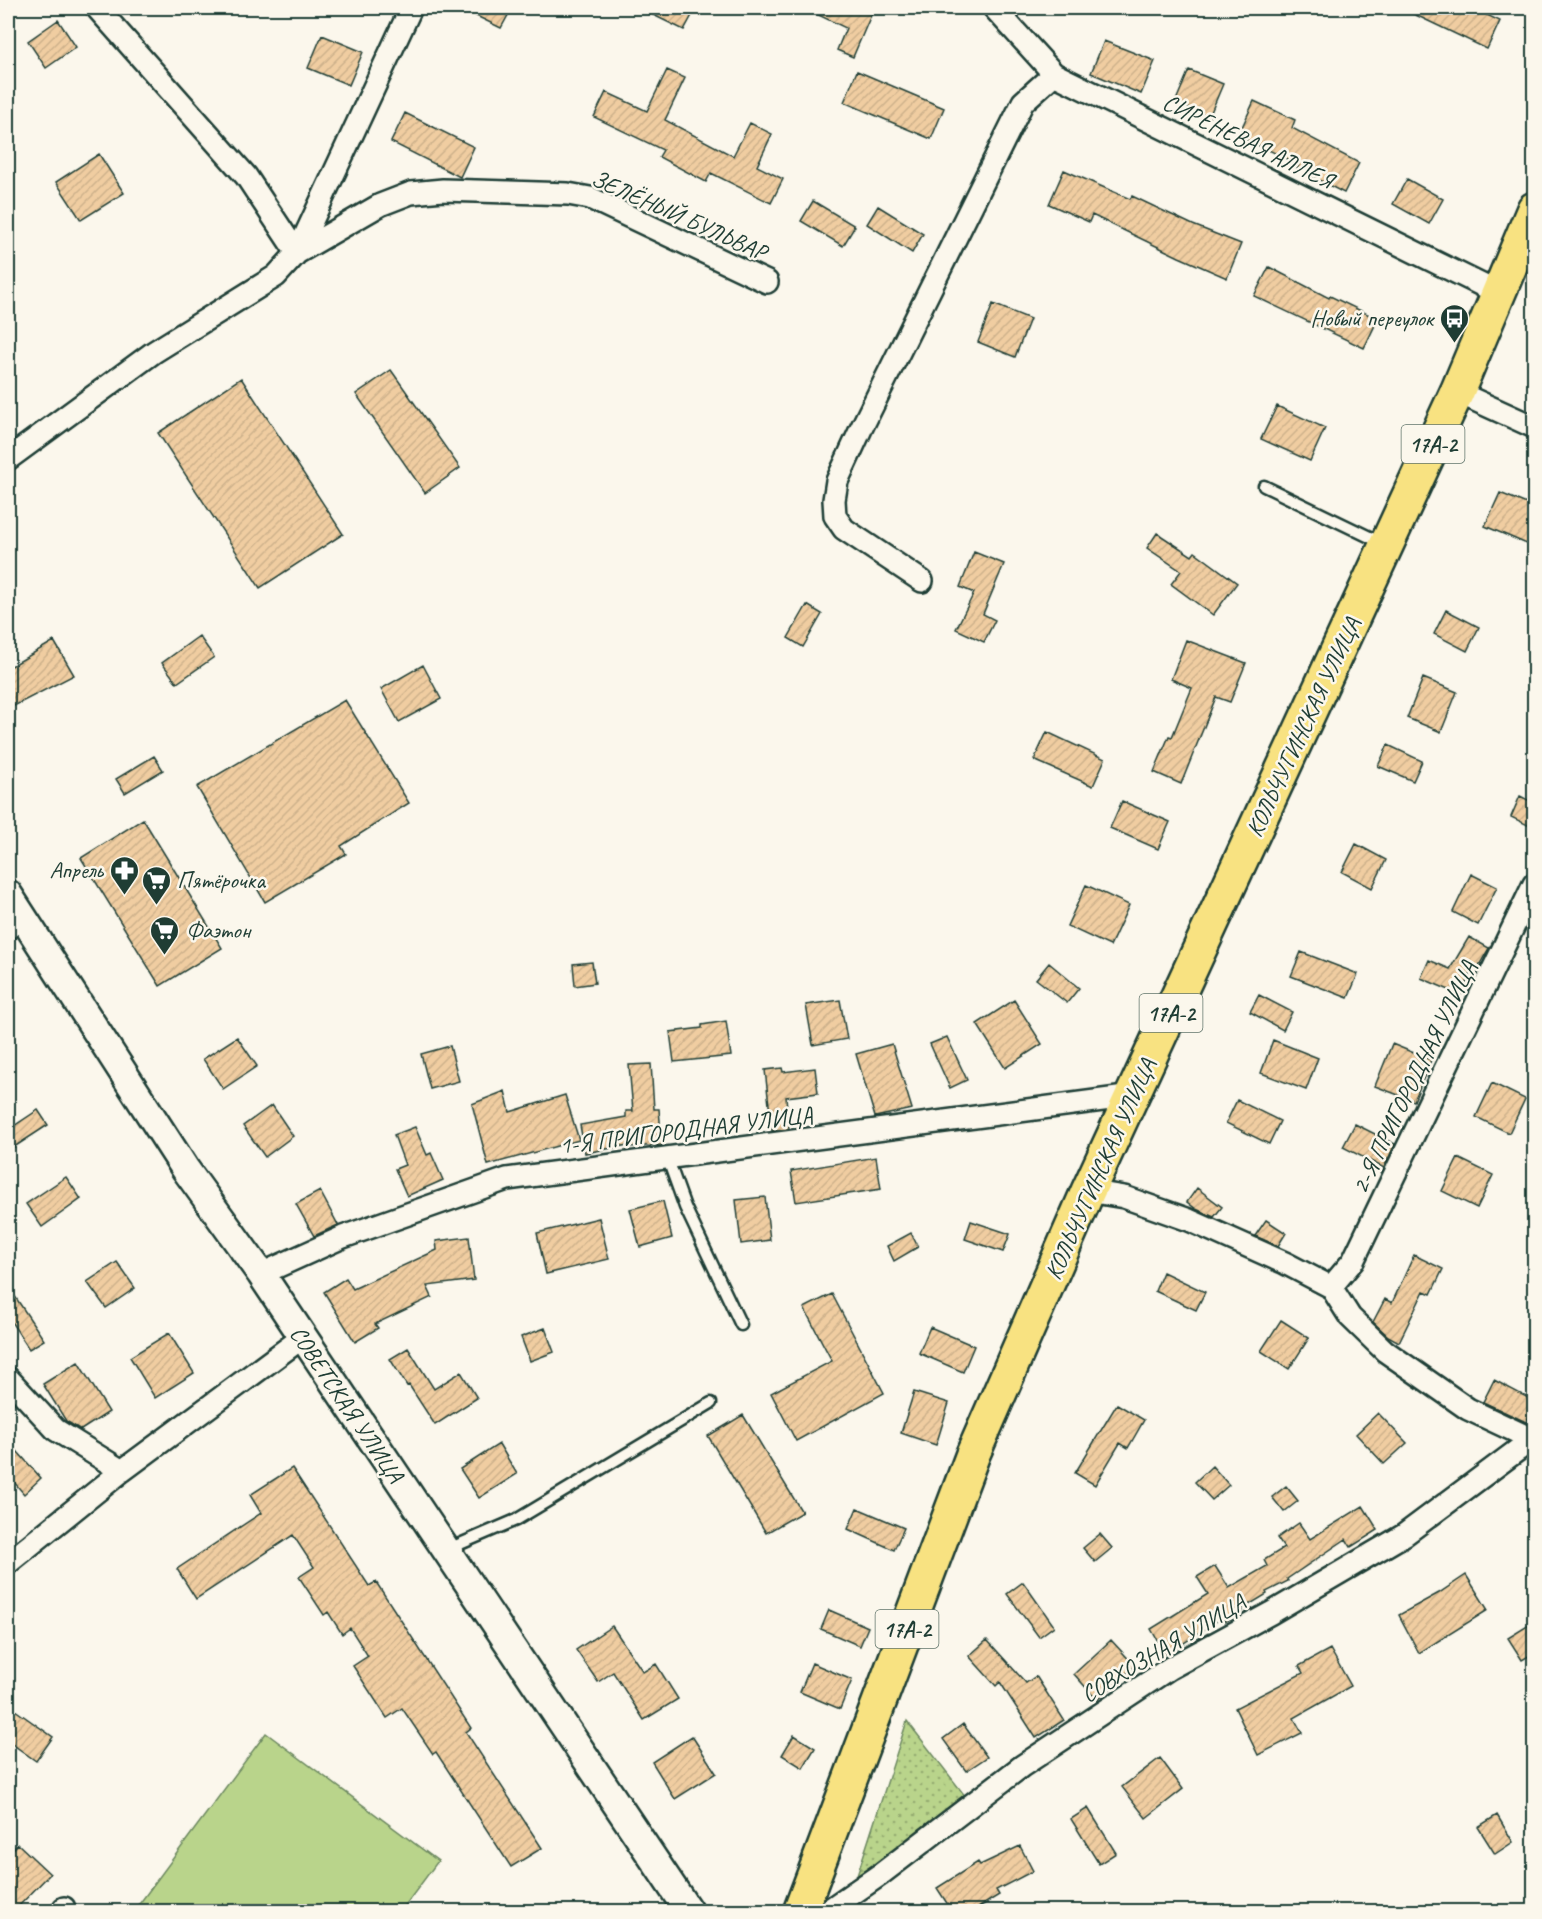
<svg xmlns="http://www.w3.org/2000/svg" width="1542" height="1919" viewBox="0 0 1542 1919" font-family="Caveat,sans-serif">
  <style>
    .grass { fill: url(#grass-dots); stroke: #6c8860; stroke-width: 1.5 }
    .green { fill: #b9d48b; stroke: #6c8860; stroke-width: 1.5 }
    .building { fill: url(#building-hatch); stroke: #1f3d34; stroke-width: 1.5 }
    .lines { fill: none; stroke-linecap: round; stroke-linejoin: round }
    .service-casing { stroke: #1f3d34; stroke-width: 15 }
    .minor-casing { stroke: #1f3d34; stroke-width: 26 }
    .tertiary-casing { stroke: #1f3d34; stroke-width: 32 }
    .primary-casing { stroke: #1f3d34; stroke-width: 38 }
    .service { stroke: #fbf7ec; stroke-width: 10 }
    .minor { stroke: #fbf7ec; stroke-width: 21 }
    .tertiary { stroke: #fbf7ec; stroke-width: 27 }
    .primary { stroke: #f8e281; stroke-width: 33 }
    .labels { text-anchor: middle; stroke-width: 5; stroke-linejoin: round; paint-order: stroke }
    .shield { fill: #fbf7ec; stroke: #61756b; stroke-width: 1.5 }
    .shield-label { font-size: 22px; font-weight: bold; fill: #1f3d34 }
    .street-label { font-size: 24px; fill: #1f3d34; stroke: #fbf7ec }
    .poi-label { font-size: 24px; fill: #1f3d34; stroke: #fbf7ec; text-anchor: end }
  </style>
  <defs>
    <pattern id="grass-dots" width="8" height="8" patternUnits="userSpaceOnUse" patternTransform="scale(1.5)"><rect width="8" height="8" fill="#b9d48b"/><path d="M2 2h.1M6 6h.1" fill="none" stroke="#96ad72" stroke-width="1.8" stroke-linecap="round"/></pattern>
    <pattern id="building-hatch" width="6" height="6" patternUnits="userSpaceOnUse" patternTransform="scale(1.5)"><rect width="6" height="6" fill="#f0cda1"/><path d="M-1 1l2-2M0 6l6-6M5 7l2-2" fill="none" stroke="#cdb18b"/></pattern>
  </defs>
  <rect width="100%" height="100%" fill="#fbf7ec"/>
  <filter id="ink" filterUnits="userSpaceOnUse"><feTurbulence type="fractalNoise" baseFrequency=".0167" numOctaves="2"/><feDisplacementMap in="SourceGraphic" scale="12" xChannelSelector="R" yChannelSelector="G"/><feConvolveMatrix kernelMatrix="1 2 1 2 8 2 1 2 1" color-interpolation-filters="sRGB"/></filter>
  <g filter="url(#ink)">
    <path class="grass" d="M907 1721 966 1797 855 1882Z"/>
    <path class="green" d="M266 1733 438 1861 401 1911H134Z"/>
    <path class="building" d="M460 8H512L501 28Z
      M639 8H696L684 30Z
      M804 8H874L853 57 837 50 846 28Z
      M1401 8H1472L1500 21 1487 49Z
      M58 20 76 47 46 68 28 41Z
      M322 35 363 52 349 85 308 68Z
      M1104 41 1155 61 1141 94 1091 73Z
      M667 70 685 78 665 120 733 156 750 123 772 134 757 166 783 179 771 203 711 173 706 182 659 157 663 150 594 117 606 92 647 111Z
      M1189 70 1223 84 1209 117 1175 103Z
      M857 71 944 108 931 139 844 102Z
      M1254 101 1295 120 1292 128 1359 163 1344 193 1297 169 1299 164 1238 136Z
      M405 113 474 147 460 177 391 142Z
      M99 154 124 193 81 220 56 182Z
      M1064 170 1130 199 1132 196 1193 225 1241 244 1227 278 1179 257 1092 215 1089 222 1049 204Z
      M1407 179 1443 199 1429 224 1393 204Z
      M813 201 855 226 843 246 801 221Z
      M878 206 923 234 912 253 867 224Z
      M1269 267 1329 298 1330 296 1378 319 1364 348 1254 296Z
      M993 304 1030 319 1015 357 978 342Z
      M391 370 460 468 425 493 356 394Z
      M241 378 343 534 260 588 158 433Z
      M1277 406 1325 428 1310 461 1261 439Z
      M1500 493 1534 507V547L1485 526Z
      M1157 533 1192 556 1195 552 1237 583 1213 615 1171 584 1181 571 1147 548Z
      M974 552 1004 564 983 614 995 620 984 642 956 629 974 593 960 587Z
      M807 605 822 614 803 647 788 638Z
      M1446 610 1479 627 1467 651 1434 634Z
      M199 636 214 657 177 683 162 663Z
      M1186 640 1246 663 1230 702 1216 697 1181 784 1154 772 1169 736 1172 737 1192 688 1171 679Z
      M54 641 74 675 8 709V668Z
      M423 665 441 699 399 722 381 689Z
      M1423 678 1457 692 1441 732 1407 718Z
      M345 700 409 803 341 846 346 854 265 902 197 787Z
      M1047 732 1105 759 1093 786 1034 760Z
      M1388 745 1422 761 1413 781 1378 766Z
      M154 756 163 770 125 793 116 779Z
      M1520 796 1534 803V828L1511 817Z
      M1122 801 1170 822 1158 849 1110 828Z
      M143 819 222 948 160 986 81 858Z
      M1356 844 1386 860 1372 888 1342 872Z
      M1471 874 1497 887 1478 925 1453 912Z
      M1086 885 1129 905 1110 946 1067 926Z
      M1469 937 1489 948 1477 969 1473 967 1461 995 1421 978 1429 960 1450 969Z
      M1301 952 1358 974 1348 998 1291 976Z
      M592 962 595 983 575 986 573 964Z
      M1049 963 1079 988 1067 1003 1036 979Z
      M1259 995 1292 1012 1283 1030 1250 1012Z
      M840 1000 847 1039 813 1045 806 1005Z
      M1014 1000 1042 1044 1005 1068 977 1024Z
      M726 1021 731 1056 674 1062 670 1032 702 1028V1025Z
      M237 1037 257 1066 223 1089 203 1059Z
      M947 1037 967 1080 950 1088 930 1044Z
      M1273 1040 1318 1058 1306 1090 1261 1073Z
      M892 1044 912 1109 875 1117 856 1054Z
      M1392 1044 1431 1060 1414 1101 1375 1086Z
      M450 1046 459 1081 430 1089 421 1054Z
      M651 1064 654 1109H659L662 1145 628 1147V1145L585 1153 580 1125 626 1117V1111H633L629 1065Z
      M782 1068 783 1072 815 1068 818 1093 786 1097 789 1129 772 1131 765 1070Z
      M1492 1083 1525 1099 1509 1133 1476 1117Z
      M505 1091 510 1112 565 1095 579 1140 488 1165 472 1104Z
      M1237 1100 1280 1121 1269 1144 1226 1123Z
      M272 1105 293 1136 265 1157 243 1126Z
      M38 1110 48 1125 8 1151V1130Z
      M1355 1124 1395 1144 1384 1168 1343 1147Z
      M415 1127 427 1155 431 1153 443 1180 407 1196 395 1169 405 1165 394 1135Z
      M876 1157 881 1189 796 1202 791 1171Z
      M1458 1158 1493 1175 1477 1208 1442 1191Z
      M66 1177 81 1199 42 1227 26 1204Z
      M1197 1188 1222 1207 1214 1217 1196 1209 1187 1202Z
      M320 1191 338 1225 314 1236 296 1204Z
      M765 1197 770 1240 741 1244 736 1200Z
      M663 1201 672 1238 640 1247 630 1209Z
      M599 1218 609 1259 546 1274 537 1233Z
      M1266 1220 1286 1233 1278 1246 1255 1236Z
      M971 1221 1010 1234 1003 1252 965 1239Z
      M911 1233 918 1247 894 1261 887 1246Z
      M469 1237 474 1280 427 1286 432 1297 375 1324 378 1328 355 1342 324 1292 346 1278 353 1289 437 1250 436 1241Z
      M1414 1255 1443 1269 1431 1294 1424 1291 1399 1342 1388 1336 1373 1322 1385 1299 1392 1303Z
      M117 1262 135 1288 106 1308 87 1282Z
      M1163 1272 1205 1292 1196 1310 1155 1291Z
      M8 1286 44 1340 29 1349 8 1317Z
      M832 1294 884 1393 796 1441 771 1393 832 1361 804 1308Z
      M1281 1320 1309 1338 1289 1369 1261 1351Z
      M930 1327 974 1346 963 1372 919 1353Z
      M545 1328 554 1352 530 1361 521 1337Z
      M169 1333 194 1373 155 1398 130 1357Z
      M408 1348 434 1389 461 1372 477 1398 435 1425 409 1385 407 1386 390 1359Z
      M78 1362 109 1412 81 1430 66 1421 43 1384Z
      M1494 1380 1534 1401V1406L1526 1422 1483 1402Z
      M914 1392 949 1403 936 1445 901 1433Z
      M1117 1404 1144 1420 1128 1448 1120 1443 1095 1485 1075 1473Z
      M1378 1413 1407 1443 1384 1464 1356 1434Z
      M743 1415 802 1512 766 1533 708 1436Z
      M499 1444 517 1474 479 1498 460 1469Z
      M17 1451 41 1478 24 1494 8 1475V1460Z
      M1212 1466 1229 1485 1212 1500 1195 1482Z
      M292 1468 369 1586 376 1582 471 1728 466 1732 542 1848 511 1867 436 1752 433 1754 402 1708 387 1718 353 1666 368 1656 350 1628 342 1634 328 1612 324 1615 299 1577 314 1567 293 1535 196 1599 177 1569 261 1513 250 1495Z
      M1286 1486 1298 1501 1284 1512 1272 1497Z
      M1363 1506 1378 1530 1351 1547 1346 1539 1287 1579 1288 1581 1266 1592 1267 1594 1242 1609 1243 1611 1225 1622 1223 1617 1166 1655 1151 1629 1208 1594 1197 1577 1215 1566 1229 1588 1267 1566 1264 1560 1284 1548 1277 1538 1299 1523 1310 1539Z
      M857 1508 904 1528 894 1550 848 1529Z
      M1100 1534 1112 1548 1095 1562 1083 1548Z
      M1466 1575 1488 1610 1419 1653 1399 1615 1439 1593Z
      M1023 1582 1054 1626 1039 1637 1007 1594Z
      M829 1610 868 1627 860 1646 821 1629Z
      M1534 1622V1653L1522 1660 1508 1638Z
      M612 1626 643 1672 656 1664 678 1699 644 1720 613 1672 598 1682 576 1650Z
      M987 1640 1026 1683 1036 1676 1064 1720 1036 1738 1000 1682 996 1686 969 1656Z
      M1111 1640 1135 1666 1097 1700 1074 1674Z
      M1330 1649 1351 1686 1294 1718 1302 1733 1258 1755 1235 1708 1303 1673 1299 1666Z
      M812 1663 852 1680 840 1709 800 1692Z
      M8 1705 53 1737 36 1761 8 1741Z
      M963 1724 987 1757 966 1771 943 1739Z
      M794 1735 815 1748 803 1768 782 1755Z
      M692 1736 716 1773 675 1799 652 1762Z
      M1160 1758 1183 1789 1146 1818 1122 1787Z
      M1088 1808 1116 1853 1099 1864 1071 1819Z
      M1497 1815 1513 1842 1495 1854 1478 1827Z
      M18 1844 50 1874 14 1911H8V1854Z
      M1020 1846 1033 1871 996 1890 999 1895 973 1911H952L937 1888 978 1862 980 1865Z"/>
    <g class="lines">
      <defs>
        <path id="service" d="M1264 486 1382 543
          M667 1157 685 1207 741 1325
          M446 1550 516 1520 711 1403"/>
        <path id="minor" d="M97 8 246 176 297 253 380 205 411 193 443 190 568 194 590 198 767 282
          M994 8 1054 74 1500 294
          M1457 392 1534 427
          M8 459 154 352 276 276 297 253 411 8
          M922 581 844 529 835 516 834 500 837 481 861 429 1023 102 1054 74
          M8 928 23 917
          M1088 1191 1124 1197 1189 1220 1285 1263 1331 1287 1350 1317 1385 1351 1468 1409 1534 1440
          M261 1274 343 1237 507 1179 1133 1096
          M1331 1287 1353 1261 1534 884
          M8 1378 56 1430 122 1471
          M8 1563 122 1471 303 1337
          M62 1912 64 1908
          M826 1912 881 1874 1022 1766 1170 1668 1271 1613 1404 1535 1534 1438"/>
        <path id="tertiary" d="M8 894 186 1170 261 1274 689 1912"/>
        <path id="primary" d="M800 1912 973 1454 1088 1191 1457 392 1534 209"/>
      </defs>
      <use href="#service" class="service-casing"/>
      <use href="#minor" class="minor-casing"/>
      <use href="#tertiary" class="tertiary-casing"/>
      <use href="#primary" class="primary-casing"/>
      <use href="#service" class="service"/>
      <use href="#minor" class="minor"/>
      <use href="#tertiary" class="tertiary"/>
      <use href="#primary" class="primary"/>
    </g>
  </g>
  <defs>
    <symbol id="bus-pin" viewBox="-11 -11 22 30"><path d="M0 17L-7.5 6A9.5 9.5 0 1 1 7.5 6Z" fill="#1f3d34" stroke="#fbf7ec"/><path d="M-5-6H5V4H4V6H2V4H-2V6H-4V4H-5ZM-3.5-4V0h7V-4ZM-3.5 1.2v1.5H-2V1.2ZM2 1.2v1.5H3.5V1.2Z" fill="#fff"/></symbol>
    <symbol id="pharmacy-pin" viewBox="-11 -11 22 30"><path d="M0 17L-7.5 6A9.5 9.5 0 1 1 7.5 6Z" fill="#1f3d34" stroke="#fbf7ec"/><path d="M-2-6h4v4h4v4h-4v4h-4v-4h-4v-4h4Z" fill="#fff"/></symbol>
    <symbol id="supermarket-pin" viewBox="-11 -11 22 30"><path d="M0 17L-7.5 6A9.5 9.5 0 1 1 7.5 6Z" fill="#1f3d34" stroke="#fbf7ec"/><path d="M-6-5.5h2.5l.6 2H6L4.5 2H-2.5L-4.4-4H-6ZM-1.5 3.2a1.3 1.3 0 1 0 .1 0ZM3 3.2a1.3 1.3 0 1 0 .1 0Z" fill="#fff"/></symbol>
  </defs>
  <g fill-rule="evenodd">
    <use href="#bus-pin" x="1438" y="302" width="33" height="45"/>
    <use href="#pharmacy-pin" x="108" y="854" width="33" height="45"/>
    <use href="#supermarket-pin" x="140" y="864" width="33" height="45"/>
    <use href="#supermarket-pin" x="148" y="914" width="33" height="45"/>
  </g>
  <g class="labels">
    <g class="shield">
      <rect x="1401.5" y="425" width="63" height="38" rx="4.5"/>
      <rect x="1139.5" y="994" width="63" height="38" rx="4.5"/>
      <rect x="875.5" y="1610" width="63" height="38" rx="4.5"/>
    </g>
    <g class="shield-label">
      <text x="1433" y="452">17А-2</text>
      <text x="1171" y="1021">17А-2</text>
      <text x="907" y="1637">17А-2</text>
    </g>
    <g class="street-label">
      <text transform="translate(1248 141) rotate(26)" y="8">СИРЕНЕВАЯ АЛЛЕЯ</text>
      <text transform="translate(679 215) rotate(24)" y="8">ЗЕЛЁНЫЙ БУЛЬВАР</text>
      <text transform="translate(1303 727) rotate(-65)" y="8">КОЛЬЧУГИНСКАЯ УЛИЦА</text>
      <text transform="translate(1414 1077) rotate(-64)" y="8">2-Я ПРИГОРОДНАЯ УЛИЦА</text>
      <text transform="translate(686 1130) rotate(-7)" y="8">1-Я ПРИГОРОДНАЯ УЛИЦА</text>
      <text transform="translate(1100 1169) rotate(-66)" y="8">КОЛЬЧУГИНСКАЯ УЛИЦА</text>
      <text transform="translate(347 1404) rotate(56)" y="8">СОВЕТСКАЯ УЛИЦА</text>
      <text transform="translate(1163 1648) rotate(-31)" y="8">СОВХОЗНАЯ УЛИЦА</text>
    </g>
    <g class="poi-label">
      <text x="1433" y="326">Новый переулок</text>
      <text x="103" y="878">Апрель</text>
      <text x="177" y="888" text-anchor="start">Пятёрочка</text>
      <text x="186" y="938" text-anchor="start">Фаэтон</text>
    </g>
  </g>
  <rect width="1542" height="1919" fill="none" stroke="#fbf7ec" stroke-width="30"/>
  <rect x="15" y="15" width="1512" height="1889" fill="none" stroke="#1f3d34" stroke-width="2" filter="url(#ink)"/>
</svg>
